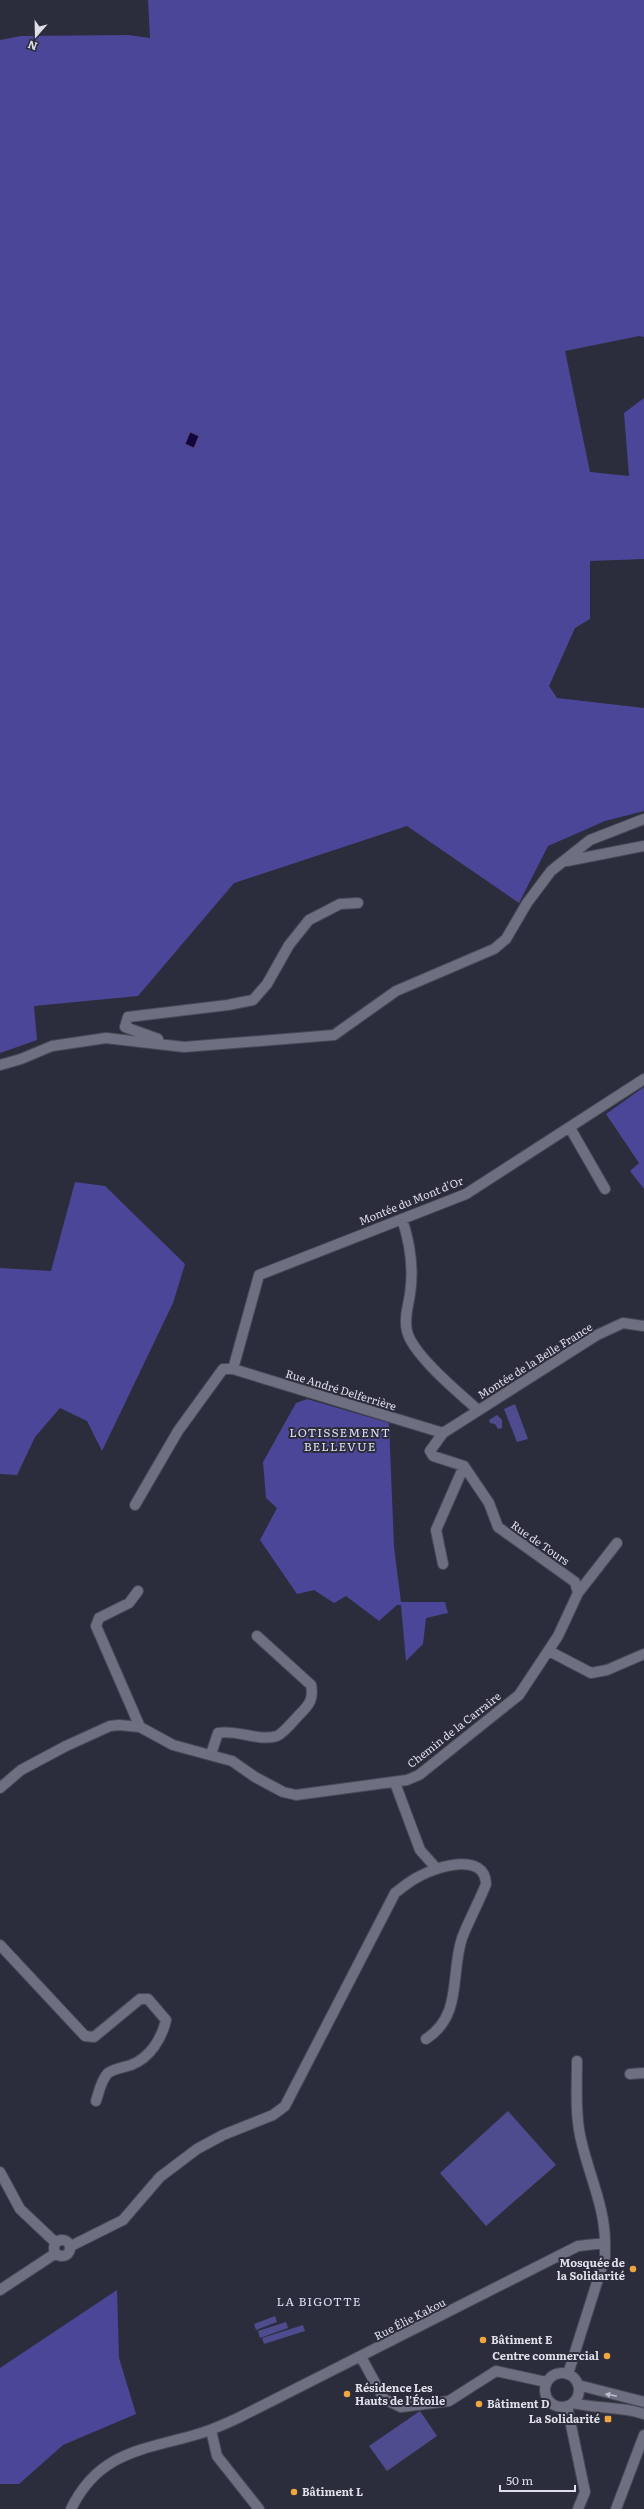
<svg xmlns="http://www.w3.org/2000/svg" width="644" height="2509" viewBox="0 0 644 2509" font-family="Literata,serif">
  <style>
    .green { fill: #4e4b8e }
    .forest { fill: #4c4698 }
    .water { fill: #130541; stroke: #504673 }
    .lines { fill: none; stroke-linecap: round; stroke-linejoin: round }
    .minor-casing { stroke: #494a56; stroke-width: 12 }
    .minor { stroke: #6e6f81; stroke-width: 10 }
    .oneway { fill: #bcbdca }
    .poi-dot { fill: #efa73d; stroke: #2c2d3c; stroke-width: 1.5 }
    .labels { text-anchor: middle; stroke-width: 4; stroke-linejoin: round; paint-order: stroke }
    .street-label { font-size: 11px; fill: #dedfe9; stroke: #2c2d3c }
    .poi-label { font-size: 11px; font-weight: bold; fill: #dedfe9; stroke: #2c2d3c; text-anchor: start }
    .neighbourhood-label { font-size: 12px; letter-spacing: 1px; fill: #dddff2; stroke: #2c2d3c }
  </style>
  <rect width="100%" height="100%" fill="#2c2d3c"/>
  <path class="green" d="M515 1404 528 1439 517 1442 504 1409Z
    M497 1415 502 1420V1428L498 1429 495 1424 490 1423 489 1420Z
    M508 2111 556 2165 486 2226 440 2173Z
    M275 2316 277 2322 256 2330 254 2324Z
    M286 2322 288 2328 260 2338 258 2331Z
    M303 2325 305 2331 264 2344 262 2338Z
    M420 2411 437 2436 387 2471 369 2446Z"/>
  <path class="forest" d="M148 0H644V337L639 336 565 351 590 472 629 476 624 413 644 398V559L590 561V619L575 628 549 686 557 698 644 708V811L605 821 548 846 519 903 407 826 234 883 138 996 34 1006 37 1040 0 1053V40L21 36 128 35 150 38Z
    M644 1087V1189L630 1171 639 1163 606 1114Z
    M75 1182 105 1186 185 1264 173 1303 102 1451 87 1421 60 1408 35 1437 17 1475 0 1474V1268L51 1271Z
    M307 1399 389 1423 394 1547 401 1602H445L448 1613 426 1618 423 1644 406 1661 401 1605H397L379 1621 346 1596 334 1603 314 1590 297 1594 260 1540 277 1508 266 1498 263 1462 296 1403Z
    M117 2290 119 2358 136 2414 63 2445 19 2484H0V2368Z"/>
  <path class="water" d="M190 432 199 436 194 448 185 444Z"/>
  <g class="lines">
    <defs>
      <path id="minor" d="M567 861 644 846
        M158 1039 125 1027 128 1017 228 1005 253 1000 267 984 289 945 309 920 340 904 358 903
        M0 1065 21 1059 52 1046 106 1038 184 1047 334 1035 396 991 494 949 506 939 527 903 551 871 590 840 644 819
        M570 1128 605 1189
        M402 1219C410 1243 414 1268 410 1294 408 1307 404 1318 407 1331 412 1354 459 1393 478 1410
        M233 1369 259 1275 466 1194 644 1079
        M135 1505 178 1431 223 1369H233L443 1433
        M443 1564 436 1530 464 1466
        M138 1591 129 1603 99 1618 96 1626 140 1727
        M578 1593 617 1543
        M549 1651 591 1673 607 1670 644 1654
        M211 1754 218 1733C237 1729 258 1742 277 1736 284 1733 294 1720 300 1714 309 1705 314 1699 311 1685L257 1636
        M395 1783 420 1850 437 1869
        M0 1788 21 1770 66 1746 110 1726 119 1725 140 1727 173 1745 232 1761 255 1777 283 1792 296 1795 407 1780 419 1775 519 1695 558 1636 578 1593 575 1582 498 1527 489 1503 464 1466 433 1456 430 1451 443 1433 597 1335 623 1323 644 1326
        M0 1945 85 2036 94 2037 140 1999H148L166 2020C162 2038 150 2058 131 2065 125 2067 113 2069 108 2073 101 2080 99 2092 96 2101
        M630 2074 644 2073
        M0 2172 20 2209 56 2243
        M54 2248a8 8 0 1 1 16 0a8 8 0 1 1-16 0Z
        M71 2246 123 2220 160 2177 197 2149 223 2135 273 2115 285 2106 395 1893C403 1887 411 1880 420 1876 438 1866 485 1852 486 1884 479 1902 469 1920 462 1938 450 1975 463 2015 426 2039
        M0 2290 56 2253
        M361 2357 384 2399 401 2407 449 2401 496 2371 546 2382
        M545 2390a17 17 0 1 1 34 0a17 17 0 1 1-34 0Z
        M568 2374 605 2257V2243
        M578 2385 644 2402
        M573 2403C596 2409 622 2406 644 2414
        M567 2406 585 2492 578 2509
        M211 2430 217 2456 259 2509
        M71 2509C99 2451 144 2450 198 2434 212 2430 225 2424 238 2418L578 2246 605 2243C605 2205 587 2171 580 2135 575 2111 577 2085 577 2061
        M616 2509 644 2435"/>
    </defs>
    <use href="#minor" class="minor-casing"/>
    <use href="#minor" class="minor"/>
  </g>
  <defs><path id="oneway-solid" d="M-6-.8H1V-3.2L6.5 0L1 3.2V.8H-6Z"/></defs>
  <use class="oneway" href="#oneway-solid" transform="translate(611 2395) rotate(-168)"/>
  <g class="poi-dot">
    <circle cx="633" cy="2269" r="4"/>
    <circle cx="483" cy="2340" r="4"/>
    <circle cx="607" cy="2356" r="4"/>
    <circle cx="347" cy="2394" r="4"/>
    <circle cx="479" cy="2404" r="4"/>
    <rect x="604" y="2415" width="8" height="8" rx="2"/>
    <circle cx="294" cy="2492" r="4"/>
  </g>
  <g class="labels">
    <g class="street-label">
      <text transform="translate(411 1201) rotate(-22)" y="4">Montée du Mont d'Or</text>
      <text transform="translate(535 1361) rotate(-32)" y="4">Montée de la Belle France</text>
      <text transform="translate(341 1390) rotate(17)" y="4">Rue André Delferrière</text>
      <text transform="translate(540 1543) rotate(35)" y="4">Rue de Tours</text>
      <text transform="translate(454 1730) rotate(-38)" y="4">Chemin de la Carraire</text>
      <text transform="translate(410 2319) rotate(-27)" y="4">Rue Élie Kakou</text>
    </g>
    <g class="poi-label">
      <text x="625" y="2267" text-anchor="end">Mosquée de<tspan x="625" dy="13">la Solidarité</tspan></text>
      <text x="491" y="2344">Bâtiment E</text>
      <text x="599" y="2360" text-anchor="end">Centre commercial</text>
      <text x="355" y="2392">Résidence Les<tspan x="355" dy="13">Hauts de l'Étoile</tspan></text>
      <text x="487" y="2408">Bâtiment D</text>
      <text x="600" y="2423" text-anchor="end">La Solidarité</text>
      <text x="302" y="2496">Bâtiment L</text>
    </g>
    <g class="neighbourhood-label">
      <text x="340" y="1437">LOTISSEMENT<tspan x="340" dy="14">BELLEVUE</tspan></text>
      <text x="319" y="2306">LA BIGOTTE</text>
    </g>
  </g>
  <g transform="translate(36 36) rotate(200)" stroke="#2c2d3c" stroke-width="3" paint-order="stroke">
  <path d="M0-3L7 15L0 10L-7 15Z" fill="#dedfe9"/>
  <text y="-6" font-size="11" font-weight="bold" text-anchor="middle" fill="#dedfe9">N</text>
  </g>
  <path d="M500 2485v6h75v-6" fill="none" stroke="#dedfe9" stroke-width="2"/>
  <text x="506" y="2485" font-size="12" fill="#dedfe9" stroke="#2c2d3c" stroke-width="3" paint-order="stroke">50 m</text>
</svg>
